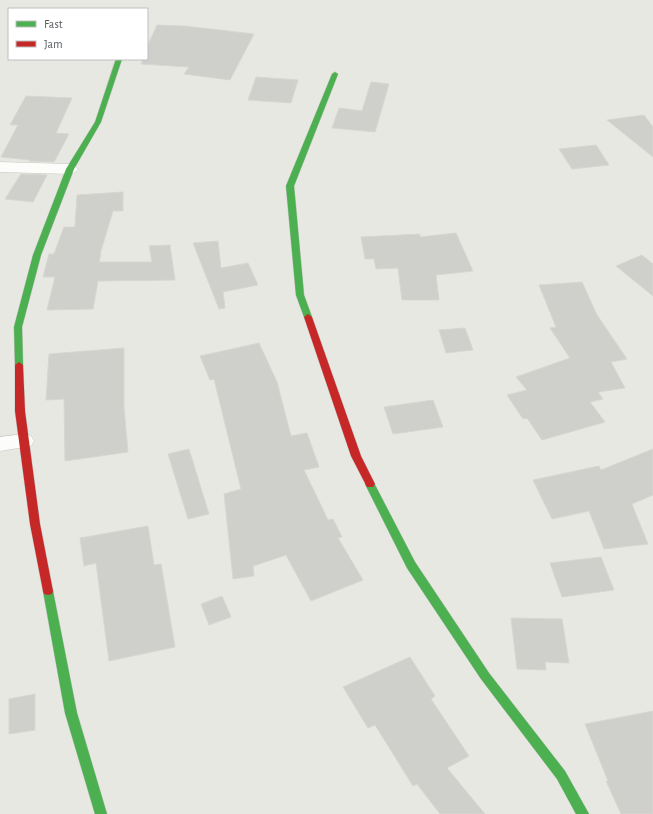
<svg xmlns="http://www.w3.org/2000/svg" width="653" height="814" viewBox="0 0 653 814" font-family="'Alegreya Sans',sans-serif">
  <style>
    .building { fill: #cfcfcc; stroke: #d8d6d2 }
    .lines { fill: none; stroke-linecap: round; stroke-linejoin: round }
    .street-casing { stroke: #c5c5c5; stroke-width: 1 }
    .fast-casing { stroke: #c4c5c3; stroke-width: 1 }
    .jam-casing { stroke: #c4c5c3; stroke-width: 1 }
    .street { fill: #fcfcfb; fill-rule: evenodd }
    .fast { fill: #4caf50; fill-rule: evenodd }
    .jam { fill: #c62828; fill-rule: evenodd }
  </style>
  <rect width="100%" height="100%" fill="#e8e8e3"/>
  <path class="building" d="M157 25 185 26 254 34 230 80 184 74 189 67 141 64 143 59H147V47Z
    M256 77 298 80 291 103 248 100Z
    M371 82 389 84 375 132 332 128 339 108 362 111Z
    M26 96 72 98 56 133 69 134 54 162 29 161 30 160 1 157 18 125H10Z
    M644 115 653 127V157L607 120Z
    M596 145 609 165 572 169 559 149Z
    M21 174 47 175 33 202 5 199Z
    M123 192V211H113L100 254H101L99 262H152L149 246 170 245 175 280 98 281 93 309 47 310 55 277H43L49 254H54L64 227H75L77 195Z
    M456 233 473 271 436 275 439 300H402L398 268 376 269 374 259H365L361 237 420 234V237Z
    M218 241 221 268 248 263 258 285 223 292 225 308 219 309 193 243Z
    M642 255 653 264V296L616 266Z
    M582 282 597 315 627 359 611 362 625 388 598 392 603 399 590 402 605 422 542 440 527 418 523 419 507 395 527 390 516 377 570 358 550 328 556 327 539 285Z
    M465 328 473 350 446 353 439 330Z
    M259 343 277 382 291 436 307 433 319 467 304 470 328 520 333 519 342 537 338 538 363 580 311 601 286 555 253 566 254 576 233 579 224 494 241 489 214 379 210 380 200 356Z
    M124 348V407L128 452 65 461 64 399 46 400 49 354Z
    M433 400 443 427 393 434 384 407Z
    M189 449 209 514 188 519 168 454Z
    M653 449V495L632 504 648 544 604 549 589 511 552 519 533 480 599 466 601 470Z
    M148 526 154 565 161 564 175 647 109 661 96 563 84 566 80 538Z
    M601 557 614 590 562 597 550 563Z
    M222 596 231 617 209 625 201 604Z
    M511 618 562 619 569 663 545 662 546 670 517 669Z
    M410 657 435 696 431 699 469 756 447 768 485 814H440L417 784 413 786 375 725 368 728 343 687Z
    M35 694V730L9 734V699Z
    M653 711V814H621L606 781H608L585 724Z"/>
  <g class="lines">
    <defs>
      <path id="street" d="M0 162 70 164 75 166 78 169 75 172 70 174 0 172Z
        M24 434 31 436 34 441 31 446 0 451V437Z"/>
      <path id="fast" d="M116 59H122L101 122 74 169 41 255 22 327 23 365 19 368 16 367 15 365 14 327 33 255 66 169 95 122Z
        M335 72 338 74 294 186 304 295 312 317 308 320 304 317 296 295 286 186 332 74Z
        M370 480 373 481 415 562 489 673 565 771 589 814H576L557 779 481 679 407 568 365 484 367 481Z
        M48 587 52 588 53 591 77 713 107 814H95L65 713 43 591 44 588Z"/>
      <path id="jam" d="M308 314 312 317 361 456 375 484 373 487H367L351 456 304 317Z
        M19 362 23 365 25 411 40 524 53 591 52 594 48 595 44 594 43 591 30 524 15 411V365Z"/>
    </defs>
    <use href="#street" class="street-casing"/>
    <use href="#fast" class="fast-casing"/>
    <use href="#jam" class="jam-casing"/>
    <use href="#street" class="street"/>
    <use href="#fast" class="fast"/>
    <use href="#jam" class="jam"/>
  </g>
  <rect x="8" y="8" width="140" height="52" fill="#ffffff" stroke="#bdbebf"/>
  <rect x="16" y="21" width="20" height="6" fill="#4caf50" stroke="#bdbebf"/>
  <text x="44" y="28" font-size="12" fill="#595c60">Fast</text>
  <rect x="16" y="41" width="20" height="6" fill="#c62828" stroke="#bdbebf"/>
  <text x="44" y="48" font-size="12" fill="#595c60">Jam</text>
</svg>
